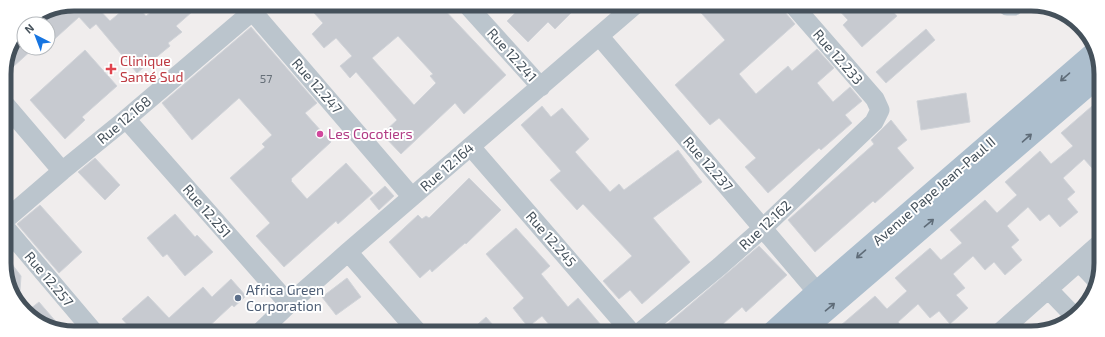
<svg xmlns="http://www.w3.org/2000/svg" width="1105" height="337" viewBox="0 0 1105 337" font-family="'Exo 2',sans-serif">
  <style>
    .building { fill: #c7cad0; stroke: #d1d4d9; fill-rule: evenodd }
    .lines { fill: none; stroke-linecap: round; stroke-linejoin: round }
    .minor { stroke: #bbc5cd; stroke-width: 19 }
    .major { stroke: #acbecd; stroke-width: 22 }
    .oneway { stroke: #5f6c78 }
    .health-dot { fill: #e0444e; stroke: #fff; stroke-width: 1.5 }
    .hotel-dot { fill: #d1479c; stroke: #fff; stroke-width: 1.5 }
    .service-dot { fill: #5c6f8a; stroke: #fff; stroke-width: 1.5 }
    .labels { text-anchor: middle; stroke-width: 4; stroke-linejoin: round; paint-order: stroke }
    .number-label { font-size: 12px; fill: #666f78 }
    .street-label { font-size: 14px; fill: #45515b; stroke: #fff }
    .health-label { font-size: 14px; fill: #be3a42; stroke: #fff; text-anchor: start }
    .hotel-label { font-size: 14px; fill: #b23c85; stroke: #fff; text-anchor: start }
    .service-label { font-size: 14px; fill: #4e5e75; stroke: #fff; text-anchor: start }
    .rim { fill: none; stroke: #45515b; stroke-width: 5 }
  </style>
  <rect width="100%" height="100%" fill="#f0eded"/>
  <path class="building" d="M74 4H94L110 21 130 4H136L146 16 161 4H201L176 26 182 32 168 43 170 46 137 73 96 24 90 29 79 17 48 45V24H25L47 9Z
    M307 5H440L506 75 464 114 455 103 401 154 382 134 397 120 356 72 350 78 340 66 352 56 336 38 324 48 312 34 323 23ZM398 36 433 74 430 76 436 83 414 105 372 58Z
    M510 5H565L572 12 555 29 548 22 528 42 507 21 516 12Z
    M695 6H780L795 24 739 74 756 94 788 66 792 71 817 49 834 68 817 83 833 102 850 87 862 101 845 115 852 123 821 150 819 148 768 193 745 167 756 158 719 118 710 125 675 85 725 40Z
    M835 6H888L897 16 862 47 843 25 848 20Z
    M24 26V48H34L4 75V70Z
    M251 27 317 103 305 113 331 142 291 179 292 180 291 181 307 199 346 163 373 193 338 224 336 221 284 267 256 236 270 223 230 178 265 147 262 144 272 135 239 98 192 140 162 103Z
    M926 29 935 40 886 83 876 72Z
    M85 50 117 86 82 117 85 120 65 139 30 100Z
    M966 93 970 122 921 130 917 101Z
    M1099 100V176L1084 159 1063 178 1075 192 1067 199 1078 212 1060 227 1049 214 1040 221 1028 207 1007 226 1019 240 1011 247 1022 260 1005 275 994 262 985 270 973 256 953 274 965 288 956 295 968 308 950 324 939 311 930 318 918 304 898 322 907 333 833 332 875 296 887 309 907 291 895 278 930 248 941 260 962 243 950 230 985 200 997 213 1017 195 1005 182 1040 151 1051 164 1073 146 1061 133Z
    M542 106 551 117 562 108 589 139 575 152 610 192 619 184 624 190 678 150 702 182 653 218 690 262 642 304 630 290 619 299 603 281 632 256 583 204 577 210 550 180 561 171 521 125Z
    M891 120 907 140 897 148 914 168 875 203 873 201 815 252 788 220 874 144 871 140Z
    M95 158 120 185 105 200 78 172Z
    M469 178 501 210 466 244 465 243 432 272 430 269 420 278 389 242 418 215 422 219 426 216 429 218Z
    M385 186 394 196 379 210 370 199Z
    M40 205 82 252 59 273 17 224Z
    M175 214 195 237 197 235 213 252 185 276 167 254 163 257 147 238Z
    M516 228 550 266 541 274 568 307 578 298 607 332H555L542 316 528 327 513 308 524 298 486 254Z
    M759 246 787 275 746 312 742 307 714 332H658Z
    M5 255 21 276 19 304 5 276Z
    M347 278 361 297 336 315 322 297Z
    M231 279 246 296 234 307 232 305 204 331H155L158 327 156 325 150 331H133L122 319 148 296 169 318 203 287 212 297Z
    M39 302 64 331H56L26 312Z
    M486 317 499 332H469Z"/>
  <g class="lines">
    <path class="minor" d="M467 5 541 87
      M1007 6H1014
      M253 12 412 197
      M600 37 817 292
      M4 103 62 171
      M126 119 289 304
      M471 147 631 332
      M5 220 62 171 126 119 261 4
      M5 227 93 331
      M348 252 417 331
      M1079 262 1098 282
      M1048 289 1075 317
      M261 331 289 304 348 252 635 5
      M640 332 720 266 763 228 874 122 880 110 875 99 794 6
      M999 333 1099 244"/>
    <path class="major" d="M773 332 817 292 1095 52
      M801 332 1100 75"/>
  </g>
  <defs><path id="oneway-shaft" d="M-6 0H5M1.5-3L5.5 0L1.5 3" fill="none" stroke-width="1.6" stroke-linecap="round" stroke-linejoin="round"/></defs>
  <g class="oneway">
    <use href="#oneway-shaft" transform="translate(1065 77) rotate(139)"/>
    <use href="#oneway-shaft" transform="translate(1027 138) rotate(-41)"/>
    <use href="#oneway-shaft" transform="translate(929 223) rotate(-40)"/>
    <use href="#oneway-shaft" transform="translate(861 254) rotate(139)"/>
    <use href="#oneway-shaft" transform="translate(830 307) rotate(-40)"/>
  </g>
  <path class="health-dot" d="M109 63h4v4h4v4h-4v4h-4v-4h-4v-4h4z"/>
  <circle class="hotel-dot" cx="320" cy="134" r="4"/>
  <circle class="service-dot" cx="238" cy="298" r="4"/>
  <g class="labels">
    <g class="number-label">
      <text x="266" y="83">57</text>
    </g>
    <g class="street-label">
      <text transform="translate(512 55) rotate(48)" y="5">Rue 12.241</text>
      <text transform="translate(838 57) rotate(49)" y="5">Rue 12.233</text>
      <text transform="translate(317 86) rotate(49)" y="5">Rue 12.247</text>
      <text transform="translate(124 120) rotate(-40)" y="5">Rue 12.168</text>
      <text transform="translate(708 164) rotate(49)" y="5">Rue 12.237</text>
      <text transform="translate(447 167) rotate(-41)" y="5">Rue 12.164</text>
      <text transform="translate(934 191) rotate(-41)" y="5">Avenue Pape Jean-Paul II</text>
      <text transform="translate(207 211) rotate(49)" y="5">Rue 12.251</text>
      <text transform="translate(765 225) rotate(-43)" y="5">Rue 12.162</text>
      <text transform="translate(551 239) rotate(49)" y="5">Rue 12.245</text>
      <text transform="translate(49 279) rotate(50)" y="5">Rue 12.257</text>
    </g>
    <g class="health-label">
      <text x="120" y="66">Clinique<tspan x="120" dy="16">Santé Sud</tspan></text>
    </g>
    <g class="hotel-label">
      <text x="328" y="139">Les Cocotiers</text>
    </g>
    <g class="service-label">
      <text x="246" y="295">Africa Green<tspan x="246" dy="16">Corporation</tspan></text>
    </g>
  </g>
  <path d="M0 0H1105V337H0ZM74 11H1031A63 63 0 0 1 1094 74V263A63 63 0 0 1 1031 326H74A63 63 0 0 1 11 263V74A63 63 0 0 1 74 11Z" fill="#fff" fill-rule="evenodd"/>
  <path class="rim" d="M74 11H1031A63 63 0 0 1 1094 74V263A63 63 0 0 1 1031 326H74A63 63 0 0 1 11 263V74A63 63 0 0 1 74 11Z"/>
  <g transform="translate(36 36) rotate(318)"><circle r="19" fill="#ffffff" stroke="#b5b9bd"/>
  <path d="M0-3L7 15L0 10L-7 15Z" fill="#1775e1"/>
  <text y="-6" font-size="11" font-weight="bold" text-anchor="middle" fill="#45515b">N</text>
  </g>
</svg>
